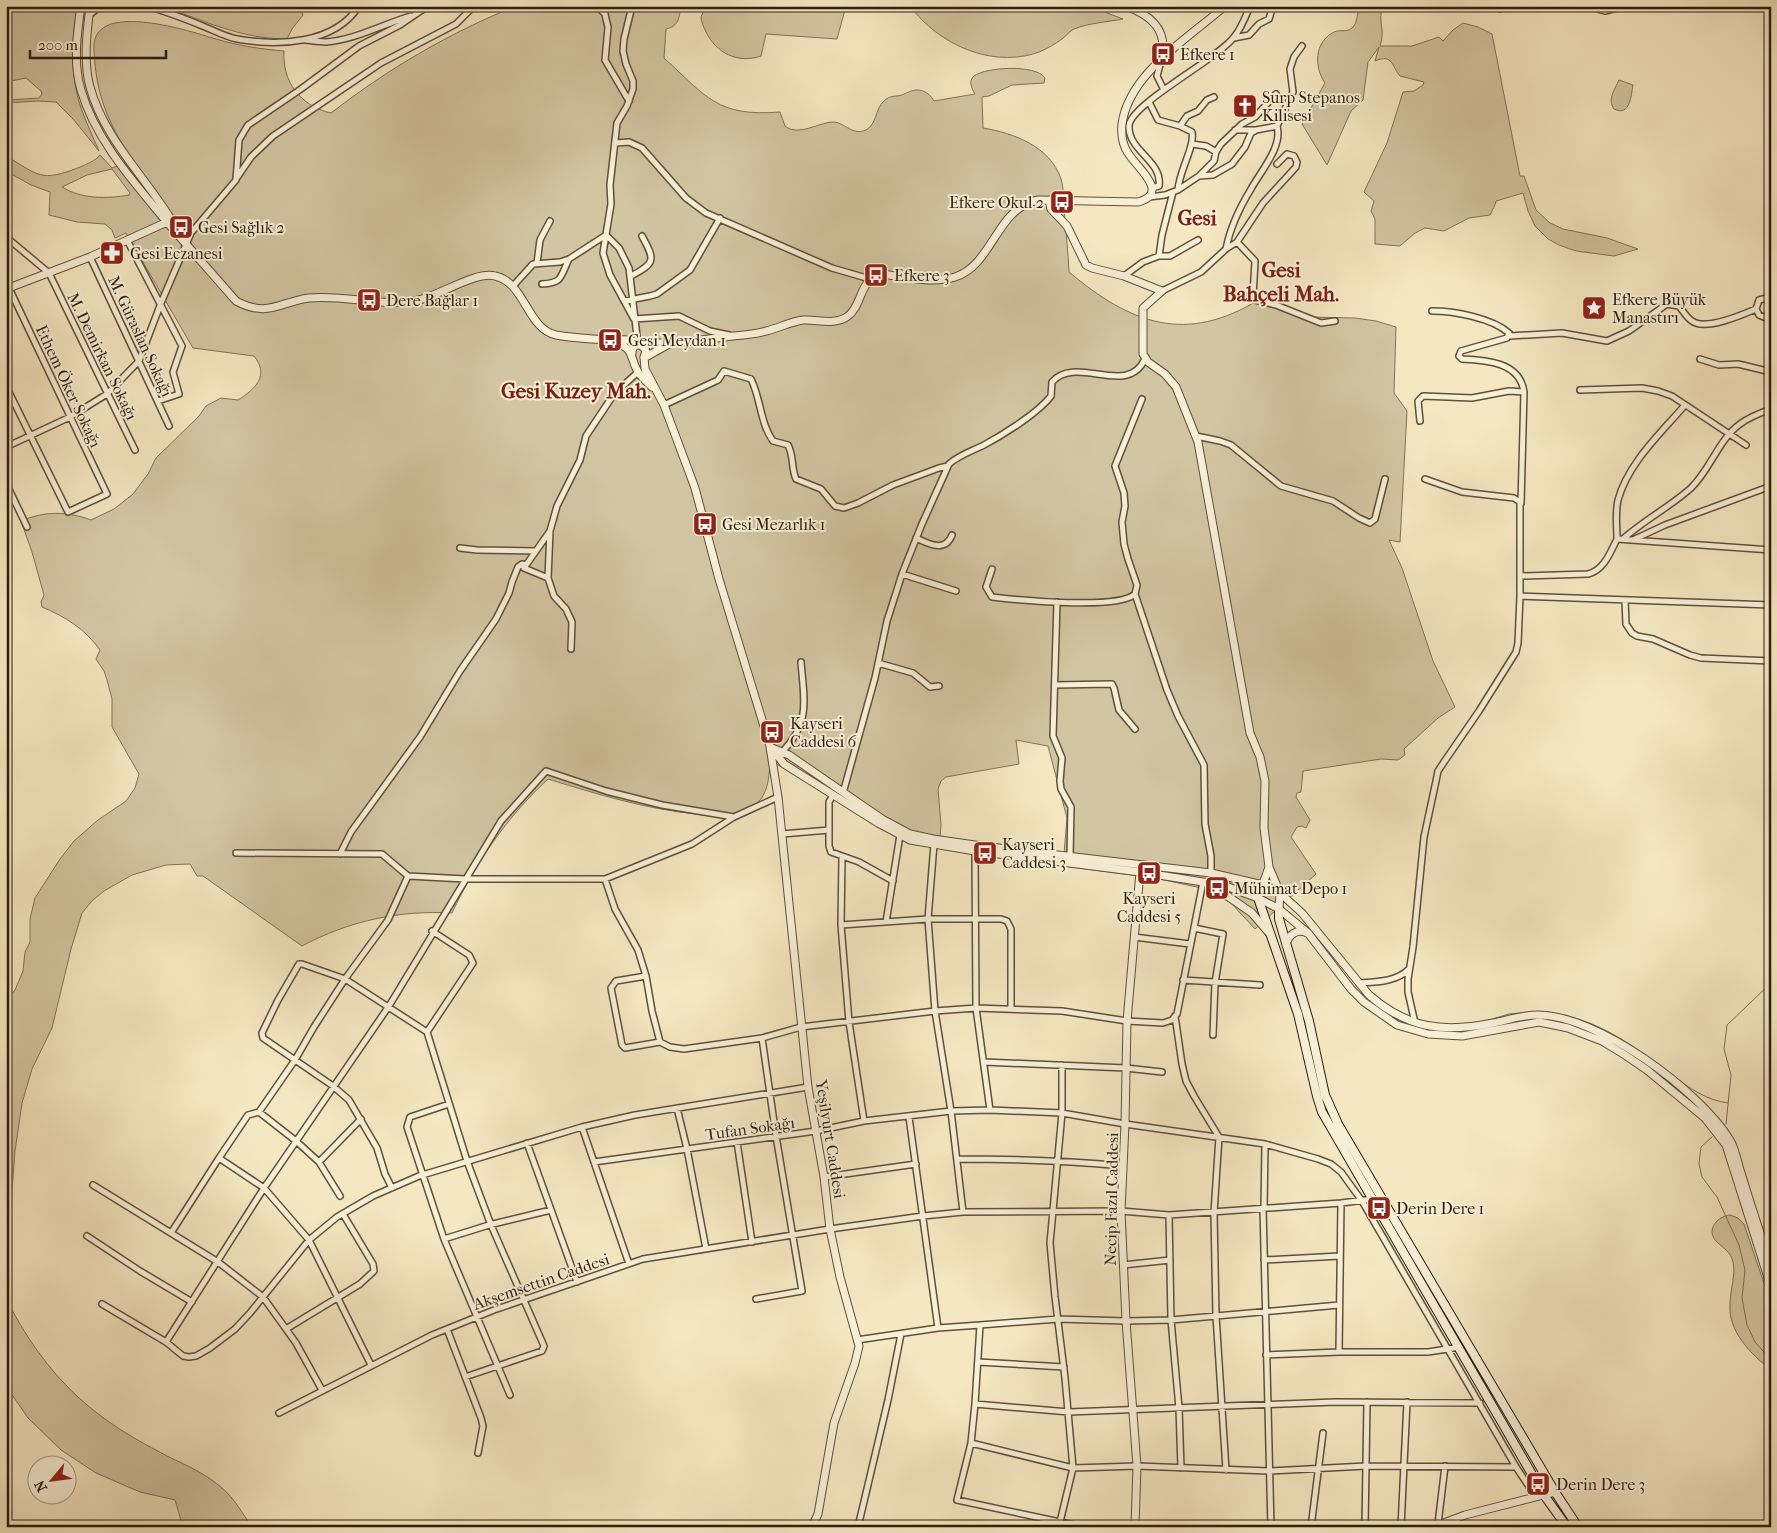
<svg xmlns="http://www.w3.org/2000/svg" width="1777" height="1533" viewBox="0 0 1777 1533" font-family="'IM FELL French Canon',serif">
  <style>
    .green { fill: #d2c5a2; stroke: #807258; fill-rule: evenodd }
    .lines { fill: none; stroke-linecap: round; stroke-linejoin: round }
    .stream { stroke: #7c6e54; stroke-width: 1 }
    .minor-casing { stroke: #5f503a; stroke-width: 8 }
    .tertiary-casing { stroke: #5f503a; stroke-width: 9 }
    .secondary-casing { stroke: #2d1e0d; stroke-width: 10 }
    .minor { stroke: #f8efd7; stroke-width: 5 }
    .tertiary { stroke: #f8efd7; stroke-width: 7 }
    .secondary { stroke: #f8efd7; stroke-width: 8 }
    .labels { text-anchor: middle; stroke-width: 4; stroke-linejoin: round; paint-order: stroke }
    .poi-label { font-size: 16px; fill: #2d1e0d; stroke: #f8efd7; text-anchor: start }
    .street-label { font-size: 16px; fill: #2d1e0d; stroke: #f8efd7 }
    .district-label { font-size: 21px; font-weight: bold; fill: #7a1f14; stroke: #f8efd7 }
  </style>
  <rect width="100%" height="100%" fill="#f4e7c1"/>
  <filter id="stains"><feTurbulence type="fractalNoise" baseFrequency=".004" numOctaves="4"/><feColorMatrix values="0 0 0 0 .2 0 0 0 0 .09 0 0 0 0 .02 0 0 0 .5 -.17"/></filter>
  <radialGradient id="worn" r=".72"><stop offset=".6" stop-color="#630" stop-opacity="0"/><stop offset="1" stop-color="#630" stop-opacity=".3"/></radialGradient>
  <path class="green" d="M6 6H78C71 38 70 76 81 108 86 122 93 137 99 151L73 119 56 102 37 101 6 103 7 100 39 98 42 94 41 91 26 78 6 82V64L10 50 9 46 6 45Z
    M160 6H299L303 15 292 29 287 39C240 39 204 20 160 6Z
    M516 6H681C679 18 679 26 666 29L664 58C707 97 717 117 780 112L785 126C798 137 819 122 834 122 845 123 853 136 866 130 877 124 875 109 884 101 890 95 895 97 902 95 902 95 908 92 909 92 919 87 929 92 934 101L975 94C972 89 968 81 974 76 986 67 1036 64 1045 78L1044 83 1012 85 989 96 982 97 983 128C1013 133 1050 146 1061 179 1064 188 1063 200 1064 210 1066 230 1068 251 1069 272 1131 324 1186 345 1260 299L1309 317 1355 318 1376 321 1396 327 1394 393 1407 411 1400 542 1389 540 1402 568 1433 661 1455 707 1438 718 1404 749 1405 755 1398 760 1381 759 1303 771 1301 792 1297 793 1296 797 1310 820 1306 828 1302 826 1297 827 1291 837 1316 874 1255 929 1231 903 1206 889 1155 878 1063 866 1067 818 1048 746 1016 740 1019 764 946 777 941 781 938 789 941 825 939 848 862 816 770 760C769 782 768 800 745 812 730 820 712 816 696 814 645 809 597 794 548 779 507 817 476 862 452 913 399 910 349 921 302 946L203 876H197L190 864 166 865 132 875 104 891 92 901 82 913 71 949 52 1028 32 1069 22 1103 15 1151 6 1268V1074L11 1056 8 999 15 990 23 971 25 952 30 942V919L35 898 60 859 74 841 98 820 126 801 135 788 139 774 112 727V699L107 680 104 671 96 659 100 650C85 629 66 617 42 607L41 602 44 595 32 552 21 521C44 511 67 511 91 520L114 509 133 494 148 474 156 458 199 416 206 406 221 398 238 400C255 389 270 376 254 356L193 348 126 233 115 238 112 230 105 224 77 222 49 215 50 192 31 185 6 171V156C39 175 40 183 80 167 87 164 95 161 100 155L112 168 132 160C108 122 96 96 94 50 90 0 184 29 216 39 239 46 261 49 284 51 282 81 300 106 331 113 388 69 449 33 516 6ZM112 169 130 193 129 195C107 199 81 199 62 187L87 175Z
    M706 6H846L837 39 766 34 761 56C738 64 716 53 706 32 704 28 701 21 701 17 702 14 705 9 706 6Z
    M910 6H1089L1123 19C1107 22 1089 23 1074 29 1070 31 1066 36 1062 39 1055 44 1047 49 1039 52 992 69 938 44 910 6Z
    M1359 6H1383C1377 23 1386 29 1380 46H1412L1439 37 1443 41 1453 30 1463 23 1478 27 1492 34 1520 176H1524L1536 210 1550 223 1563 229 1607 238 1638 249 1614 256 1576 251 1559 245 1548 239 1535 226 1528 211 1523 193 1496 201 1495 205 1490 215 1469 218 1444 231 1425 228 1415 233 1400 246 1375 244V219L1371 211 1374 201 1364 192 1387 143 1403 92 1414 91 1423 85 1424 82 1400 76C1392 67 1393 53 1375 61L1379 47 1368 62 1363 100 1351 111 1327 165 1302 124 1325 83C1314 67 1314 42 1334 32 1340 29 1346 33 1352 28 1358 23 1357 13 1359 6Z
    M1619 80 1633 85C1631 96 1630 117 1614 109 1607 99 1615 89 1619 80Z
    M1730 1215 1738 1218 1744 1224 1771 1304V1370C1751 1354 1728 1332 1730 1304 1730 1290 1736 1275 1733 1262 1730 1251 1724 1249 1717 1242 1705 1231 1717 1216 1730 1215Z
    M6 1298C28 1343 60 1386 101 1416 122 1432 146 1445 169 1457 188 1466 206 1474 222 1488 235 1499 242 1513 252 1527H183L175 1500 140 1492 96 1473 61 1450 28 1418 6 1386Z"/>
  <g class="lines">
    <path class="stream" d="M1553 1014C1585 1016 1621 1037 1646 1056
      M1489 1020 1509 1014 1529 1012
      M1655 1063 1664 1069
      M1673 1076C1691 1089 1706 1100 1728 1103
      M1726 1124 1731 1075 1724 1049 1727 1025 1771 983
      M1712 1137 1701 1147 1699 1164 1702 1177 1717 1197 1739 1245 1745 1270 1742 1298 1747 1325 1755 1342 1771 1360"/>
    <defs>
      <path id="minor" d="M147 6C167 12 186 19 205 27 215 31 226 37 237 39 277 46 334 45 359 6
        M597 6 605 14 606 19 608 27 605 60 629 101
        M632 6 624 39 623 51 626 64 633 81V89L627 106 617 123 610 185 611 204 603 253 610 275 634 319 679 316 710 331 729 335
        M1586 6 1605 11 1625 6
        M1500 9 1501 6
        M89 15 101 6
        M1234 38 1249 35 1259 24 1269 19 1273 6
        M306 40C313 41 319 42 326 42 355 40 383 24 411 16
        M1161 61 1157 76 1164 90
        M1149 102 1158 120 1180 126 1192 132C1195 147 1179 171 1178 190
        M1180 126 1187 116 1198 111 1207 100 1214 97
        M1235 130H1255
        M616 143 629 142 642 148 686 198 706 213 832 268 870 279
        M1192 144 1206 146 1216 152
        M1200 175 1214 161 1216 152 1221 144 1242 124 1255 117 1276 94
        M236 179 251 157 273 136 381 63 456 24 474 6
        M1152 188 1159 186C1163 161 1128 151 1129 126 1130 104 1218 59 1234 37 1241 29 1246 16 1250 6
        M1149 197 1165 195 1178 190 1199 176 1213 175 1232 164 1245 147 1251 133 1256 130 1277 126
        M606 235 619 248 629 268 638 345
        M6 237 49 273 135 450
        M127 240 182 346 173 372 179 394 158 401
        M1237 242 1255 261 1253 296 1255 300 1276 305 1321 323 1335 321
        M1226 249C1230 228 1240 207 1251 189 1260 172 1283 147 1277 126L1293 92 1290 69 1294 57 1302 46
        M1159 256H1170L1198 240
        M90 257 169 426
        M537 263 540 240 550 221
        M631 276C656 263 655 260 642 236
        M1124 276 1143 262 1159 256 1162 235 1173 192
        M542 284C563 283 560 277 569 259
        M513 286 533 264 560 262 569 259 606 235
        M1162 291 1201 272 1226 249 1237 242 1263 203 1296 167 1297 162 1294 156 1287 154 1277 164
        M1771 297 1759 300 1756 309 1759 315 1771 320
        M624 301 650 296 657 294 690 270 720 218
        M1432 311C1454 311 1492 318 1509 333L1507 338 1461 351 1459 356 1462 359C1486 360 1520 362 1524 392L1521 503
        M1509 336 1562 333 1607 341 1629 331 1667 304 1679 306C1683 311 1687 318 1692 321 1705 331 1742 315 1756 309
        M1700 359 1719 365 1738 364 1771 372
        M6 386 68 512 107 494 9 288
        M1580 390 1642 388 1658 391 1672 396 1746 445
        M664 405 718 380 724 371 751 379C761 399 760 423 773 441L788 445C794 456 791 468 796 479L821 489 835 506 844 508 858 503 893 485 939 468 948 466
        M1420 421 1418 401 1423 396 1472 398 1509 391 1524 392
        M1196 436 1220 441 1231 445 1281 486 1333 501 1359 518 1370 523 1375 519 1385 479
        M6 447 70 417 107 394 139 361 161 303 191 233 236 180 239 140 248 125 301 89 359 46 400 25 428 6
        M6 483 27 527
        M916 538C929 544 945 553 952 535
        M1617 539C1617 527 1615 513 1618 500 1628 463 1661 433 1685 405
        M1623 539C1644 520 1670 507 1691 488 1710 470 1719 439 1740 424 1749 417 1760 413 1771 409
        M1635 539 1665 525 1771 486
        M460 548 477 550 536 551
        M992 569 986 587 992 597C1018 600 1118 610 1135 594L1137 585 1128 559 1124 544 1122 522 1125 506 1124 493 1115 466 1142 399
        M902 574 956 591
        M1520 576 1588 574C1604 570 1610 553 1617 539L1771 550
        M548 578 524 568 550 531
        M1135 594 1167 690 1178 716 1204 765 1205 824 1211 856V873
        M1520 596 1771 605
        M1625 600 1626 624 1632 633 1637 636 1653 639 1690 655 1701 658 1771 661
        M1057 602 1053 736 1062 758 1060 781 1061 789 1071 807 1070 856
        M571 649 572 622 566 609 554 596 548 578 550 531 557 506 580 460 586 436 614 394 638 372
        M878 663 913 673 930 687 939 686
        M1055 685 1112 684 1114 688 1119 710 1135 729
        M782 752C811 723 804 700 801 662
        M843 793 875 678 887 621 902 574 922 524 949 464C959 455 972 451 984 445 1003 435 1038 413 1051 396L1052 382C1076 354 1127 398 1145 359
        M833 795 829 802V846L831 852 859 862 893 881
        M782 834 829 830
        M934 844 928 919 935 1011 951 1111 963 1212
        M975 851 976 1008 990 1110
        M236 853 382 854 408 876 465 879H605L692 844 734 817
        M340 854 351 832 420 737 460 671 496 619 509 593 512 582 518 567 522 564 526 565
        M842 857 841 925 849 1022 864 1121
        M605 879 615 909 638 950 646 976 652 1011 660 1042
        M886 922 900 835
        M841 925 928 919H1001L1007 921 1011 929V1009
        M1194 928 1223 934 1215 983 1213 1035
        M1134 937 1190 944
        M646 976 616 981 611 988 622 1045 625 1048 660 1042 670 1047 684 1049 762 1038 801 1027 935 1011 976 1008 1062 1011 1127 1021 1163 1023 1172 1020 1177 1014 1203 882
        M1183 980 1260 985
        M1359 983C1375 982 1397 982 1409 969
        M1175 1016 1182 1064 1186 1081 1194 1096 1219 1137 1214 1213 1216 1316 1226 1470
        M1415 1023 1408 992V979L1413 947 1424 837 1436 781 1438 771 1444 762 1479 711 1516 652 1518 643 1520 596V502L1514 498 1462 492 1425 479
        M427 1032 473 963 469 955 432 931
        M984 1062 1126 1068 1162 1072
        M449 1104 410 1117 407 1127 444 1239 510 1395
        M677 1108 687 1149 706 1249
        M259 1112 295 1060 314 1027 345 979 388 920 408 876
        M909 1117 938 1328 980 1325 975 1404 1069 1412 1335 1402 1480 1403
        M582 1127 629 1264
        M737 1142 752 1242
        M527 1143 577 1282
        M219 1158 248 1115 259 1112 296 1141 319 1162 340 1196
        M957 1159C1013 1159 1068 1161 1123 1166
        M319 1162 361 1119
        M594 1162 816 1131 864 1121 951 1111 990 1110 1062 1113 1125 1124 1265 1144 1318 1159 1331 1164 1341 1172 1362 1201 1516 1467 1536 1497
        M824 1177 916 1164
        M93 1185 218 1262 263 1297 296 1343 322 1390
        M392 1188 385 1174 377 1148 349 1100 333 1086 263 1038 262 1033 278 1000 299 964H302L345 979 427 1032 467 1161 491 1225 544 1346 542 1351 465 1377
        M1263 1208 1271 1527
        M1264 1208 1265 1144
        M1169 1215 1171 1320 1179 1408 1181 1468
        M171 1233 219 1158 264 1188 309 1240 371 1365
        M87 1236 140 1271 192 1302
        M444 1239 489 1225 551 1210
        M1264 1260 1340 1256
        M1123 1265 1170 1260
        M756 1299 802 1291 776 1136 762 1038
        M102 1304 166 1342 264 1188 389 1006 501 821 546 771 606 791 662 805 734 817 778 797
        M980 1325 1058 1319 1126 1321 1171 1320 1339 1305
        M286 1329 360 1284 374 1271 373 1264 343 1214
        M447 1329 481 1418 483 1426 478 1453
        M857 1340 938 1328
        M166 1342 183 1356 189 1357 196 1356 210 1348 235 1329 250 1313 309 1240 337 1217 373 1196 419 1176 582 1127 635 1115 808 1087
        M1339 1352 1341 1203
        M1266 1355 1339 1352H1428L1460 1347
        M978 1362 1064 1367
        M975 1404 971 1443 1073 1468 1137 1466 1269 1471 1366 1466 1516 1467
        M279 1413 432 1335 494 1310 643 1259 830 1229 923 1216 963 1212 1121 1211 1169 1215 1341 1203 1373 1199
        M971 1443 957 1500 1060 1522 1073 1468 1065 1378 1055 1297 1050 1243 1062 1113V1065
        M1438 1524 1445 1466
        M858 1527 888 1400 901 1334
        M1058 1527 1060 1522 1083 1527
        M1311 1527 1323 1433
        M1365 1527 1367 1402
        M1401 1527 1407 1402"/>
      <path id="tertiary" d="M81 6C77 33 73 64 81 90 94 135 126 173 156 209 182 240 209 270 236 301 268 318 279 302 309 298 346 294 384 308 419 300 440 295 476 271 495 276 525 282 527 329 556 335 573 338 591 339 609 340 615 341 622 339 628 340 634 341 644 346 646 351L644 357 645 369 664 405 695 488 719 579 770 746 784 764 878 823 910 840 975 851 1140 872 1203 882 1223 885 1258 898
        M90 6C87 32 83 61 90 87 105 142 151 182 178 231
        M1125 6C1152 15 1169 31 1161 61
        M1049 200 1051 209 1067 226 1086 265 1092 268 1124 276 1162 291 1143 308V354L1148 362 1165 374 1176 387 1198 442 1250 733 1260 757 1265 781 1264 828 1269 867 1280 893 1302 913 1369 995C1408 1029 1444 1033 1493 1023 1508 1020 1522 1015 1538 1015 1597 1015 1699 1090 1730 1140 1736 1150 1738 1165 1742 1176 1751 1206 1761 1236 1771 1266
        M6 289 90 257 167 222
        M615 342C636 350 629 357 638 372 642 378 648 383 652 387
        M632 353C632 349 633 346 638 345 649 341 660 344 672 343 692 342 713 338 733 336 744 335 756 334 766 331 779 328 790 322 803 320 817 319 835 326 848 316 863 305 859 278 882 274 905 277 932 284 955 277 993 265 996 208 1038 200L1138 202C1171 193 1137 168 1128 153 1122 144 1121 134 1122 124 1129 73 1189 38 1225 6
        M644 358 669 344
        M770 747 778 797 808 1087 824 1177 830 1229 840 1277 859 1346 855 1363 834 1423 818 1514 812 1527
        M772 748 789 755 882 819 910 834 933 839 982 846 1211 873 1263 885 1280 893 1279 909
        M1269 867 1258 898 1279 909 1308 933 1351 989 1364 1002 1397 1025 1428 1034 1462 1036 1539 1022 1554 1025 1568 1028 1602 1041 1625 1055 1647 1070 1705 1118 1726 1145 1771 1287
        M1213 886 1252 913 1269 933
        M1286 945C1288 935 1297 928 1307 933
        M1135 1527 1137 1466 1126 1321 1121 1211 1125 1124 1127 1021 1140 872
        M1433 1527 1465 1515 1555 1492"/>
      <path id="secondary" d="M1258 898 1298 1014 1317 1096 1322 1112 1544 1495 1567 1527
        M1279 909V919L1309 1021 1325 1095 1338 1124 1555 1492 1578 1527"/>
    </defs>
    <use href="#minor" class="minor-casing"/>
    <use href="#tertiary" class="tertiary-casing"/>
    <use href="#secondary" class="secondary-casing"/>
    <use href="#minor" class="minor"/>
    <use href="#tertiary" class="tertiary"/>
    <use href="#secondary" class="secondary"/>
  </g>
  <defs>
    <symbol id="bus-square" viewBox="-11 -11 22 22"><rect x="-9" y="-9" width="18" height="18" rx="4" fill="#8f2418" stroke="#f8efd7"/><path d="M-5-6H5V4H4V6H2V4H-2V6H-4V4H-5ZM-3.5-4V0h7V-4ZM-3.5 1.2v1.5H-2V1.2ZM2 1.2v1.5H3.5V1.2Z" fill="#fff"/></symbol>
    <symbol id="church-square" viewBox="-11 -11 22 22"><rect x="-9" y="-9" width="18" height="18" rx="4" fill="#8f2418" stroke="#f8efd7"/><path d="M-1.2-6h2.4v3.5h3.3v2.4h-3.3V6h-2.4V-.1h-3.3v-2.4h3.3Z" fill="#fff"/></symbol>
    <symbol id="pharmacy-square" viewBox="-11 -11 22 22"><rect x="-9" y="-9" width="18" height="18" rx="4" fill="#8f2418" stroke="#f8efd7"/><path d="M-2-6h4v4h4v4h-4v4h-4v-4h-4v-4h4Z" fill="#fff"/></symbol>
    <symbol id="sight-square" viewBox="-11 -11 22 22"><rect x="-9" y="-9" width="18" height="18" rx="4" fill="#8f2418" stroke="#f8efd7"/><path d="M0-6L1.8-2.2L6-1.7L2.9 1.2L3.7 5.4L0 3.3L-3.7 5.4L-2.9 1.2L-6-1.7L-1.8-2.2Z" fill="#fff"/></symbol>
  </defs>
  <g fill-rule="evenodd">
    <use href="#bus-square" x="1149" y="40" width="28" height="28"/>
    <use href="#church-square" x="1231" y="92" width="28" height="28"/>
    <use href="#bus-square" x="1048" y="188" width="28" height="28"/>
    <use href="#bus-square" x="167" y="213" width="28" height="28"/>
    <use href="#pharmacy-square" x="98" y="239" width="28" height="28"/>
    <use href="#bus-square" x="862" y="261" width="28" height="28"/>
    <use href="#bus-square" x="355" y="286" width="28" height="28"/>
    <use href="#sight-square" x="1580" y="294" width="28" height="28"/>
    <use href="#bus-square" x="596" y="326" width="28" height="28"/>
    <use href="#bus-square" x="691" y="510" width="28" height="28"/>
    <use href="#bus-square" x="758" y="718" width="28" height="28"/>
    <use href="#bus-square" x="971" y="839" width="28" height="28"/>
    <use href="#bus-square" x="1135" y="859" width="28" height="28"/>
    <use href="#bus-square" x="1203" y="874" width="28" height="28"/>
    <use href="#bus-square" x="1365" y="1194" width="28" height="28"/>
    <use href="#bus-square" x="1524" y="1470" width="28" height="28"/>
  </g>
  <g class="labels">
    <g class="poi-label">
      <text x="1180" y="60">Efkere 1</text>
      <text x="1262" y="103">Surp Stepanos<tspan x="1262" dy="18">Kilisesi</tspan></text>
      <text x="1044" y="208" text-anchor="end">Efkere Okul 2</text>
      <text x="198" y="233">Gesi Sağlık 2</text>
      <text x="130" y="259">Gesi Eczanesi</text>
      <text x="894" y="281">Efkere 3</text>
      <text x="1612" y="305">Efkere Büyük<tspan x="1612" dy="18">Manastırı</tspan></text>
      <text x="386" y="306">Dere Bağlar 1</text>
      <text x="628" y="346">Gesi Meydan 1</text>
      <text x="722" y="530">Gesi Mezarlık 1</text>
      <text x="790" y="729">Kayseri<tspan x="790" dy="18">Caddesi 6</tspan></text>
      <text x="1002" y="850">Kayseri<tspan x="1002" dy="18">Caddesi 3</tspan></text>
      <text x="1234" y="894">Mühimat Depo 1</text>
      <text x="1149" y="904" text-anchor="middle">Kayseri<tspan x="1149" dy="18">Caddesi 5</tspan></text>
      <text x="1396" y="1214">Derin Dere 1</text>
      <text x="1556" y="1490">Derin Dere 3</text>
    </g>
    <g class="street-label">
      <text transform="translate(141 336) rotate(65)" y="6">M. Güraslan Sokağı</text>
      <text transform="translate(103 356) rotate(64)" y="6">M. Demirkan Sokağı</text>
      <text transform="translate(69 386) rotate(65)" y="6">Ethem Öker Sokağı</text>
      <text transform="translate(750 1128) rotate(-8)" y="6">Tufan Sokağı</text>
      <text transform="translate(831 1139) rotate(81)" y="6">Yeşilyurt Caddesi</text>
      <text transform="translate(1111 1199) rotate(-89)" y="6">Necip Fazıl Caddesi</text>
      <text transform="translate(541 1281) rotate(-19)" y="6">Akşemsettin Caddesi</text>
    </g>
    <g class="district-label">
      <text x="1197" y="225">Gesi</text>
      <text x="1281" y="277">Gesi<tspan x="1281" dy="24">Bahçeli Mah.</tspan></text>
      <text x="576" y="398">Gesi Kuzey Mah.</text>
    </g>
  </g>
  <rect width="1777" height="1533" fill="none" stroke="#f4e7c1" stroke-width="25"/>
  <rect x="8" y="8" width="1762" height="1518" fill="none" stroke="#2d1e0d" stroke-width="2.5"/>
  <rect x="12" y="12" width="1752" height="1508" fill="none" stroke="#2d1e0d"/>
  <g transform="translate(52 1480) rotate(241)"><circle r="24" fill="#f8efd7" stroke="#a79b86"/>
  <path d="M0-4L9 19L0 12L-9 19Z" fill="#8f2418"/>
  <text y="-8" font-size="14" font-weight="bold" text-anchor="middle" fill="#2d1e0d">N</text>
  </g>
  <path d="M30 50v8h136v-8" fill="none" stroke="#2d1e0d" stroke-width="2.5"/>
  <text x="38" y="50" font-size="15" fill="#2d1e0d" stroke="#f8efd7" stroke-width="4" paint-order="stroke">200 m</text>
  <rect width="100%" height="100%" filter="url(#stains)"/>
  <rect width="100%" height="100%" fill="url(#worn)"/>
</svg>
